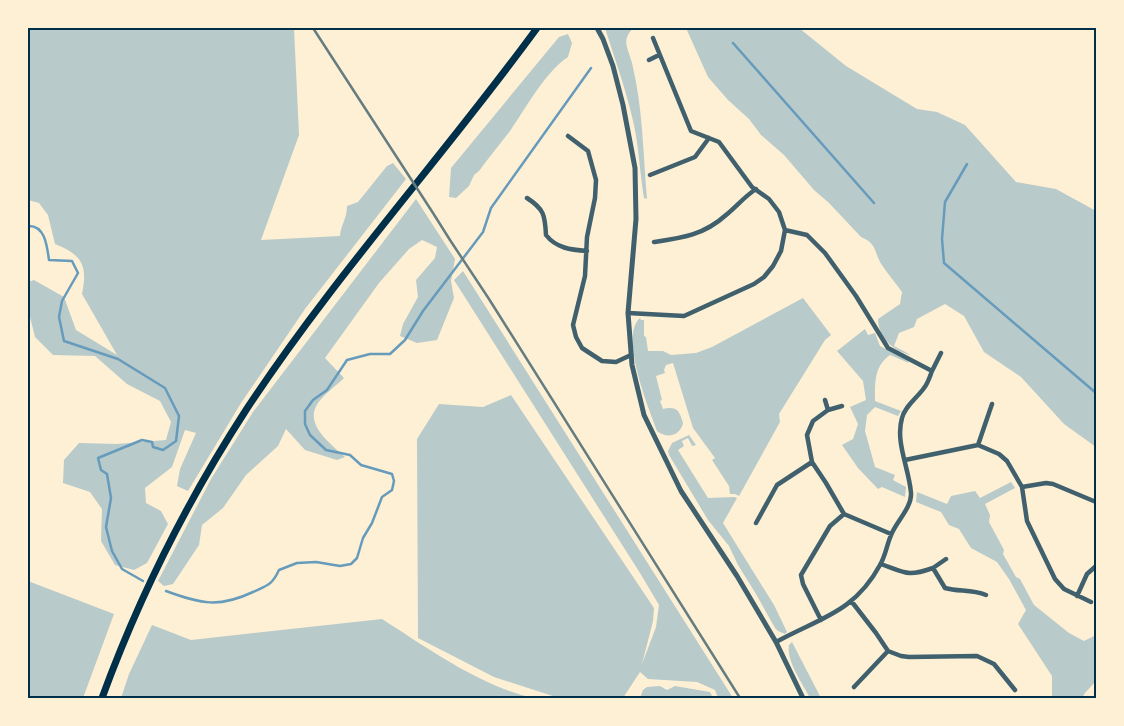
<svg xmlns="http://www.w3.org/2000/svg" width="1124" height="726" viewBox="0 0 1124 726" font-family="'PT Sans',sans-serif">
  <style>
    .green { fill: #b9caca }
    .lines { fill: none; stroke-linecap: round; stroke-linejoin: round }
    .stream { stroke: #669bbc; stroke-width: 2.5 }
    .minor { stroke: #3f606c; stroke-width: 4.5 }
    .tertiary { stroke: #3f606c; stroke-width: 5 }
    .primary { stroke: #003049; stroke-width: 7 }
    .rail { stroke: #657d81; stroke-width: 2.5 }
    .neatline { fill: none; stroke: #003049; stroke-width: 2 }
  </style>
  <rect width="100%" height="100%" fill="#fdf0d5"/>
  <path class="green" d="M28 28H294L299 135 261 240 340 236C341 224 347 219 347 206L358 202 387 166 393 163 406 179 305 309 241 403 188 491 177 486 180 469 196 433 185 430 172 467 145 488 146 503 161 511 168 524 147 563 134 570 115 565 101 541 102 509 90 492 63 483 64 460 79 443 117 444 166 440 171 422 160 401 127 384 95 356 53 355 35 337 28 309V282L34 280 64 297 76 330 117 355 82 294C88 265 82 255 55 244L48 215 39 203 28 200Z
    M605 28H633C621 41 628 48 632 63 643 108 643 153 647 199L644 198C640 174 639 149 634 125 627 92 615 60 605 28Z
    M686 28H799L846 66 917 109 937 112 965 125 1016 182 1056 189 1096 211V447L1064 424 1021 377 984 352 964 316 945 304 917 319 914 327 899 333 894 346 911 355C894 352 878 337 878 319L900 304 902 292C895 282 886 272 880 262 874 250 876 243 861 237L829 203 814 190 784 155 761 135 749 119 728 100 708 77Z
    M568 34 572 43 568 57C545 72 526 108 510 131 500 144 489 157 479 171L474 175 469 186 456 198 449 197 451 168 559 37Z
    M416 199 455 259 451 281 454 298 437 340 417 343 400 336 403 324 418 297 416 280 435 258 437 247 422 240 409 249 379 283 325 358 344 378C336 386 324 394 318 403 303 424 331 444 345 457L337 460 305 450 286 429 278 446 246 475 223 508 202 525 199 545 173 584 164 586 158 581 211 479 253 412Z
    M463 271 733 698H718L715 690 697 682 648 679 640 672 623 698H559L494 677 418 638 417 439 439 404 483 407 511 395 654 608 653 621 642 664 656 627 659 605 640 573 454 280Z
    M803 298 831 335 825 340 779 414 780 422 739 496 735 494H730L729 486 712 460 715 458 693 428 673 363 666 365 664 370 665 373 656 376 662 400 660 401 663 409C677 406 679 410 683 423 680 436 667 439 657 431 649 409 619 336 640 318L641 320H644V336L646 337 648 351H663L671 355 696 353 712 347Z
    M865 329 868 335 875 333 880 346 907 360 909 363 890 355C874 366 875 383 875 401L901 411 898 416 875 407 867 415 865 431 875 467 895 475 893 480 906 487 905 497 882 487 878 489 858 468 842 445 853 439 858 424 850 407 866 400 863 381 837 351Z
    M689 435 696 445 692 446 688 438 682 441 684 446 678 450 708 498 734 497 737 498 723 523 774 605 787 632 785 634 778 631 775 628 756 594 738 565 729 546 708 520 669 455 668 451 672 443Z
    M1011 482 1015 488 985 504 990 515 989 522 1004 550 1003 554 1016 577 1020 579 1034 605 1069 633 1084 641 1096 635V681L1085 693 1082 698H1052V676L1018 624 1026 610 1009 579 997 562 971 548 959 529 949 525 941 512 916 502 917 492 947 504 951 496 975 491 980 498Z
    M28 581 114 614 83 698H28Z
    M382 619C429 649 477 684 532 698H121L129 674 152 625 191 640Z
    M792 642 821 698H810C803 684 786 661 789 645Z
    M660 686 667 690 675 686 710 692 713 698H640L643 690 647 687Z"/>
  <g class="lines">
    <path class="stream" d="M733 43 874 203
      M967 164 945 202 942 239 944 263 1096 393
      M28 226C45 225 47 246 49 260L72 261 78 273 62 301 59 317 64 341 118 359 165 388 179 416 176 441 163 450 153 447 152 442 142 440 98 458 101 470 107 474 111 498 106 527 112 551 122 569 143 581
      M166 591C201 604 219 608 253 592 268 585 272 585 279 570L297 563 316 562 340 566 351 564 357 558 363 538 372 523 382 497 392 490 394 481 392 474 361 465 350 455 326 450 310 435 305 424V411L313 400 327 390 347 360 370 354H390L405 340 423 311 483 232 491 208 591 68"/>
    <path class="minor" d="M649 60 659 55
      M568 136 588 151 596 180 595 198 587 237 585 276 573 325 576 337 582 348 602 361 616 362 631 355
      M650 175 695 157 709 138
      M527 198C544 209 545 215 546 235 556 248 571 250 587 251
      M654 242C682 238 704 235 726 215 737 206 744 197 756 189
      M628 313 684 316 754 284 764 277 773 266 781 251 785 230 779 212 769 199 752 187 719 142 691 131 653 38
      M932 371 941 353
      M825 400 828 410
      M842 406 828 410 813 421 807 435 812 462 826 483 844 514 891 534
      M978 445 992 404
      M905 460 978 445 999 454 1007 461 1022 487 1027 521 1055 579 1064 589 1091 602
      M1022 487 1046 483 1053 484 1096 502
      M756 523 777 485 812 462
      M881 564C906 573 907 577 933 568L945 588C959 592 971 589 986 595
      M933 568 946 559
      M1077 596 1087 574 1096 566
      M852 602 876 633 888 651 901 656 909 657 977 656 994 664 1015 690
      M821 620 803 584 801 575 830 526 844 514
      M776 642C819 618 854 613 880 565 886 555 887 543 892 533 897 521 912 507 911 493 909 468 895 442 902 418 905 406 917 398 924 388 928 383 930 376 932 371L888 348 856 296 825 253 807 235 785 230
      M854 687 888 651"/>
    <path class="tertiary" d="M597 28 603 39 613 66 623 105 635 168 636 219 628 313 632 365 644 415 681 491 737 576 776 642 803 698"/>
    <path class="primary" d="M102 698C139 597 187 501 246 410 334 276 443 157 537 28"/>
    <path class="rail" d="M313 28 433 213 450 240 489 299 740 698"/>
  </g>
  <rect width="1124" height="726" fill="none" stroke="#fdf0d5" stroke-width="58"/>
  <rect x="29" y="29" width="1066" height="668" class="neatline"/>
</svg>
